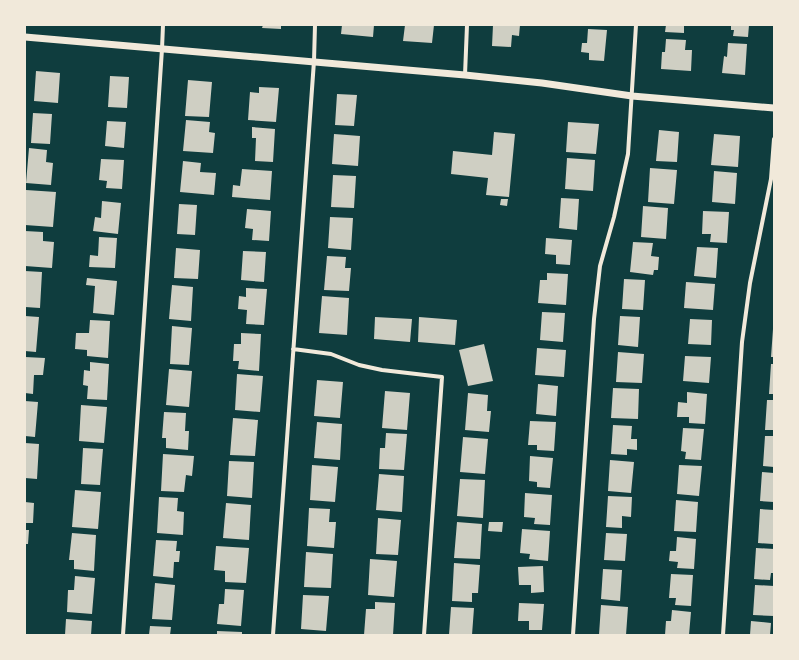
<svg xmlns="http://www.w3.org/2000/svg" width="799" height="660" viewBox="0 0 799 660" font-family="Literata,serif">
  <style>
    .building { fill: #cfcfc3 }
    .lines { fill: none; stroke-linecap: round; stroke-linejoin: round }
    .minor { stroke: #f1e9da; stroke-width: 4 }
    .tertiary { stroke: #f1e9da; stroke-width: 7 }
  </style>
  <rect width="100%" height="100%" fill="#0f3d3e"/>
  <path class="building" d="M263 25H281V29L262 28Z
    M342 25H374L373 37 341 34Z
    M405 25H434L432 43 403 41Z
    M493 25H520L519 36 512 35 511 47 492 46Z
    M666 25H684V33L665 32Z
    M731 25H749L748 37 733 36 734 30H731Z
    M588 29 607 30 604 61 589 60V53L581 52 582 43H587Z
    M666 39 686 40 685 50H692L691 71 661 69 662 52H665Z
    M728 43 747 44 745 75 722 73 724 56 727 57Z
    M36 71 60 73 58 103 34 101Z
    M110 76 129 77 127 108 108 107Z
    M188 80 212 82 209 117 185 116Z
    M259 87 279 88 276 122 248 120 250 92 259 93Z
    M337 94 357 95 354 126 335 125Z
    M33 113 52 114 50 144 31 143Z
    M186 120 210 122 209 132 215 133 213 153 183 151Z
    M107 121 126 122 124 148 105 146Z
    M568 122 599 124 596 154 566 152Z
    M252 127 275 129 273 162 255 161 256 138H252Z
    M659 130 679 132 677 162 656 161Z
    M494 132 515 134 509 197 486 195 488 178 451 174 453 151 492 155Z
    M334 134 360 136 358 166 332 164Z
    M714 134 740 136 738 167 711 165Z
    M29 148 47 150 46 162 53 163 51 185 26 183Z
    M567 158 595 160 593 191 565 189Z
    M101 159 124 160 122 189 106 188 107 181 99 180Z
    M183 161 201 163 200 172 216 173 214 195 180 192Z
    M650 168 677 170 674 204 648 202Z
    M242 169 272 171 270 200 232 197 233 185 240 186Z
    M714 171 737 173 735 204 712 202Z
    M333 175 356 176 354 208 331 207Z
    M26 190 56 192 53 227 25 225Z
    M561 198 579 199 577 230 559 228Z
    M501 199H508L507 206 500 205Z
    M102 201 121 203 118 234 93 231 95 217 101 218Z
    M179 204 197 205 195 235 177 234Z
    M643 206 668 208 666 239 641 237Z
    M247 209 271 211 269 241 252 240 253 229 245 228Z
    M703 211 729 212 727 243 710 242 711 234H702Z
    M330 217 353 218 351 250 328 248Z
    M25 231 43 232V241L54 242 52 268 25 266Z
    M99 237 117 238 115 268 89 267 90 255 98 256Z
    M546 238 572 240 570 265 556 264V255L545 254Z
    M633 242 653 243 651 256 659 257 658 270H654L653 275 630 272Z
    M697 247 718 248 716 278 694 276Z
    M176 248 200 250 198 279 174 278Z
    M243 251 266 252 264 282 241 280Z
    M327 256 346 257 345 268H351L349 291 324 290Z
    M25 271 42 272 40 308 25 307Z
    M547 273 568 274 566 305 538 303 540 280H547Z
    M87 278 117 281 114 315 93 313 95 286 86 285Z
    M624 279 645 280 643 310 622 309Z
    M686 282 715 284 713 310 684 308Z
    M172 285 193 287 191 321 169 319Z
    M246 288 267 289 264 325 246 324 247 310 238 309 239 296 246 297Z
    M322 296 349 298 347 335 319 333Z
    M542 312 565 313 563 342 540 340Z
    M25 316 39 317 36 352 25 351Z
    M620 316 640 317 638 347 618 345Z
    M375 317 412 319 410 342 374 339Z
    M419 317 457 320 455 345 418 342Z
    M690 319 712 320 711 345 688 344Z
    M90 320 110 321 108 358 87 356V350L75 349 76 333H89Z
    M172 326 192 328 189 365 170 364Z
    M773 329H774V357H771Z
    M241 333 261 334 259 371 238 369 239 361H233L234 344H241Z
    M484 344 493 381 468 386 459 350Z
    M537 348 566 350 564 377 535 375Z
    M618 352 644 354 642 383 616 382Z
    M685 356 711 357 709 383 683 381Z
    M25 357 45 358 43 375H34L33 394 25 393Z
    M90 362 109 364 107 400 87 399 88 386 83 385 84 370 90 371Z
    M771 364H774V394H769Z
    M169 369 192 371 189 407 166 405Z
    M237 374 263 376 260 412 235 410Z
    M317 380 343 382 340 418 314 416Z
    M538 384 558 386 556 416 536 414Z
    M613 388 639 389 638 419 611 418Z
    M385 391 410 393 407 430 382 428Z
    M687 392 707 394 705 424 689 423V417H677L678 402 687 403Z
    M468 393 488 395 487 411H491L489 432 465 430Z
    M767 400H774V430H765Z
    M25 401 38 402 35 437 25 436Z
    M81 405 107 407 104 443 79 441Z
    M164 412 186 413 185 431H189L188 450 166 448V438H162Z
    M233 418 258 420 255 456 230 455Z
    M530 421 556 422 554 451 537 450V445H528Z
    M317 422 342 424 340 460 314 458Z
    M613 425 632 426 631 439H637V450L627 449V455L611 454Z
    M683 428 704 429 701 460 685 459 686 452 681 451Z
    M386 433 407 434 404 470 379 469 380 448H385Z
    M765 436H774V467L763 466Z
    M463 437 488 439 485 474 460 472Z
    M25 443 39 444 37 479 25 478Z
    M83 448 103 449 100 485 81 484Z
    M163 454 194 456 192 476 186 475 184 492 161 491Z
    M530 456 553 458 550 488 537 487V482L529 481Z
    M610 460 634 462 631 493 608 491Z
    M229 461 254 462 252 498 227 496Z
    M312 465 338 467 335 502 310 500Z
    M679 465 702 466 699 496 677 494Z
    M762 472 774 473V502L760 501Z
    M379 474 404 476 402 512 376 510Z
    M460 479 485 480 483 518 457 516Z
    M75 490 101 492 98 529 72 527Z
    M525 493 552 495 550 525 534 524 535 518 524 517Z
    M608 496 632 497 631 517 622 516V528L606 527Z
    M159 497 178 498 177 511 184 512 183 535 157 533Z
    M676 500 698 502 696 532 674 531Z
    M25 502 34 503 33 523H25Z
    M226 503 251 505 249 540 223 538Z
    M309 508 330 509 329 522H336L334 548 307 546Z
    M760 509 774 510 773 544 758 543Z
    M378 518 401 520 398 555 376 554Z
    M457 522 482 524 480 559 454 558Z
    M489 522H503L502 532 488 531Z
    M522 529 550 531 548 561 529 559 530 554 520 553Z
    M25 530H29L28 544H25Z
    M72 533 96 535 94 571 74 569V560H69Z
    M606 533 627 534 625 561 604 560Z
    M677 537 696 539 694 569 677 568 678 562 669 561 670 551H676Z
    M156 540 177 541 176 551H180L179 562H174L173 578 153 576Z
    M216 546 249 548 246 583 225 582V571L214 570Z
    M756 548 774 549V573H771L770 580 754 579Z
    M306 552 333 554 331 588 304 587Z
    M370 559 397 561 394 597 368 595Z
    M454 563 480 565 478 593H472V602L452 601Z
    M543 566 544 592 531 593V585H519L518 567Z
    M603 569 622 570 620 601 601 599Z
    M671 574 693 575 691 606 675 605 676 598H669Z
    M75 576 95 578 92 614 67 612 68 590H74Z
    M155 583 175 585 172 620 152 619Z
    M755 585 774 586V616L753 615Z
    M225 589 244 590 241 626 217 624 219 604H224Z
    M303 595 329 596 326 631 301 629Z
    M375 602 395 603 393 635H364L366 609H375Z
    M519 603 544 604 542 630H529V621H518Z
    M601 605 628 607 626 635H599Z
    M451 607 474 608 472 635H449Z
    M672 610 691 612 689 635H665L666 621H671Z
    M66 619 92 621 91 635H65Z
    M751 621 771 623 770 635H750Z
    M150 626 171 627 170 635H149Z
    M217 631 242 632V635H217Z"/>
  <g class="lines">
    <path class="minor" d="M465 75 467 25
      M293 349 331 354 359 365 382 370 442 377 424 635
      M123 635 162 49 163 25
      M273 635 314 61 315 25
      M573 635 594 319 600 266 614 217 628 154 636 25
      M723 635 742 342 750 283 771 179 774 139"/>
    <path class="tertiary" d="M25 37 465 75 542 83 632 96 774 108"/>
  </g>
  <rect width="799" height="660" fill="none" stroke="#f1e9da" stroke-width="52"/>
</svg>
